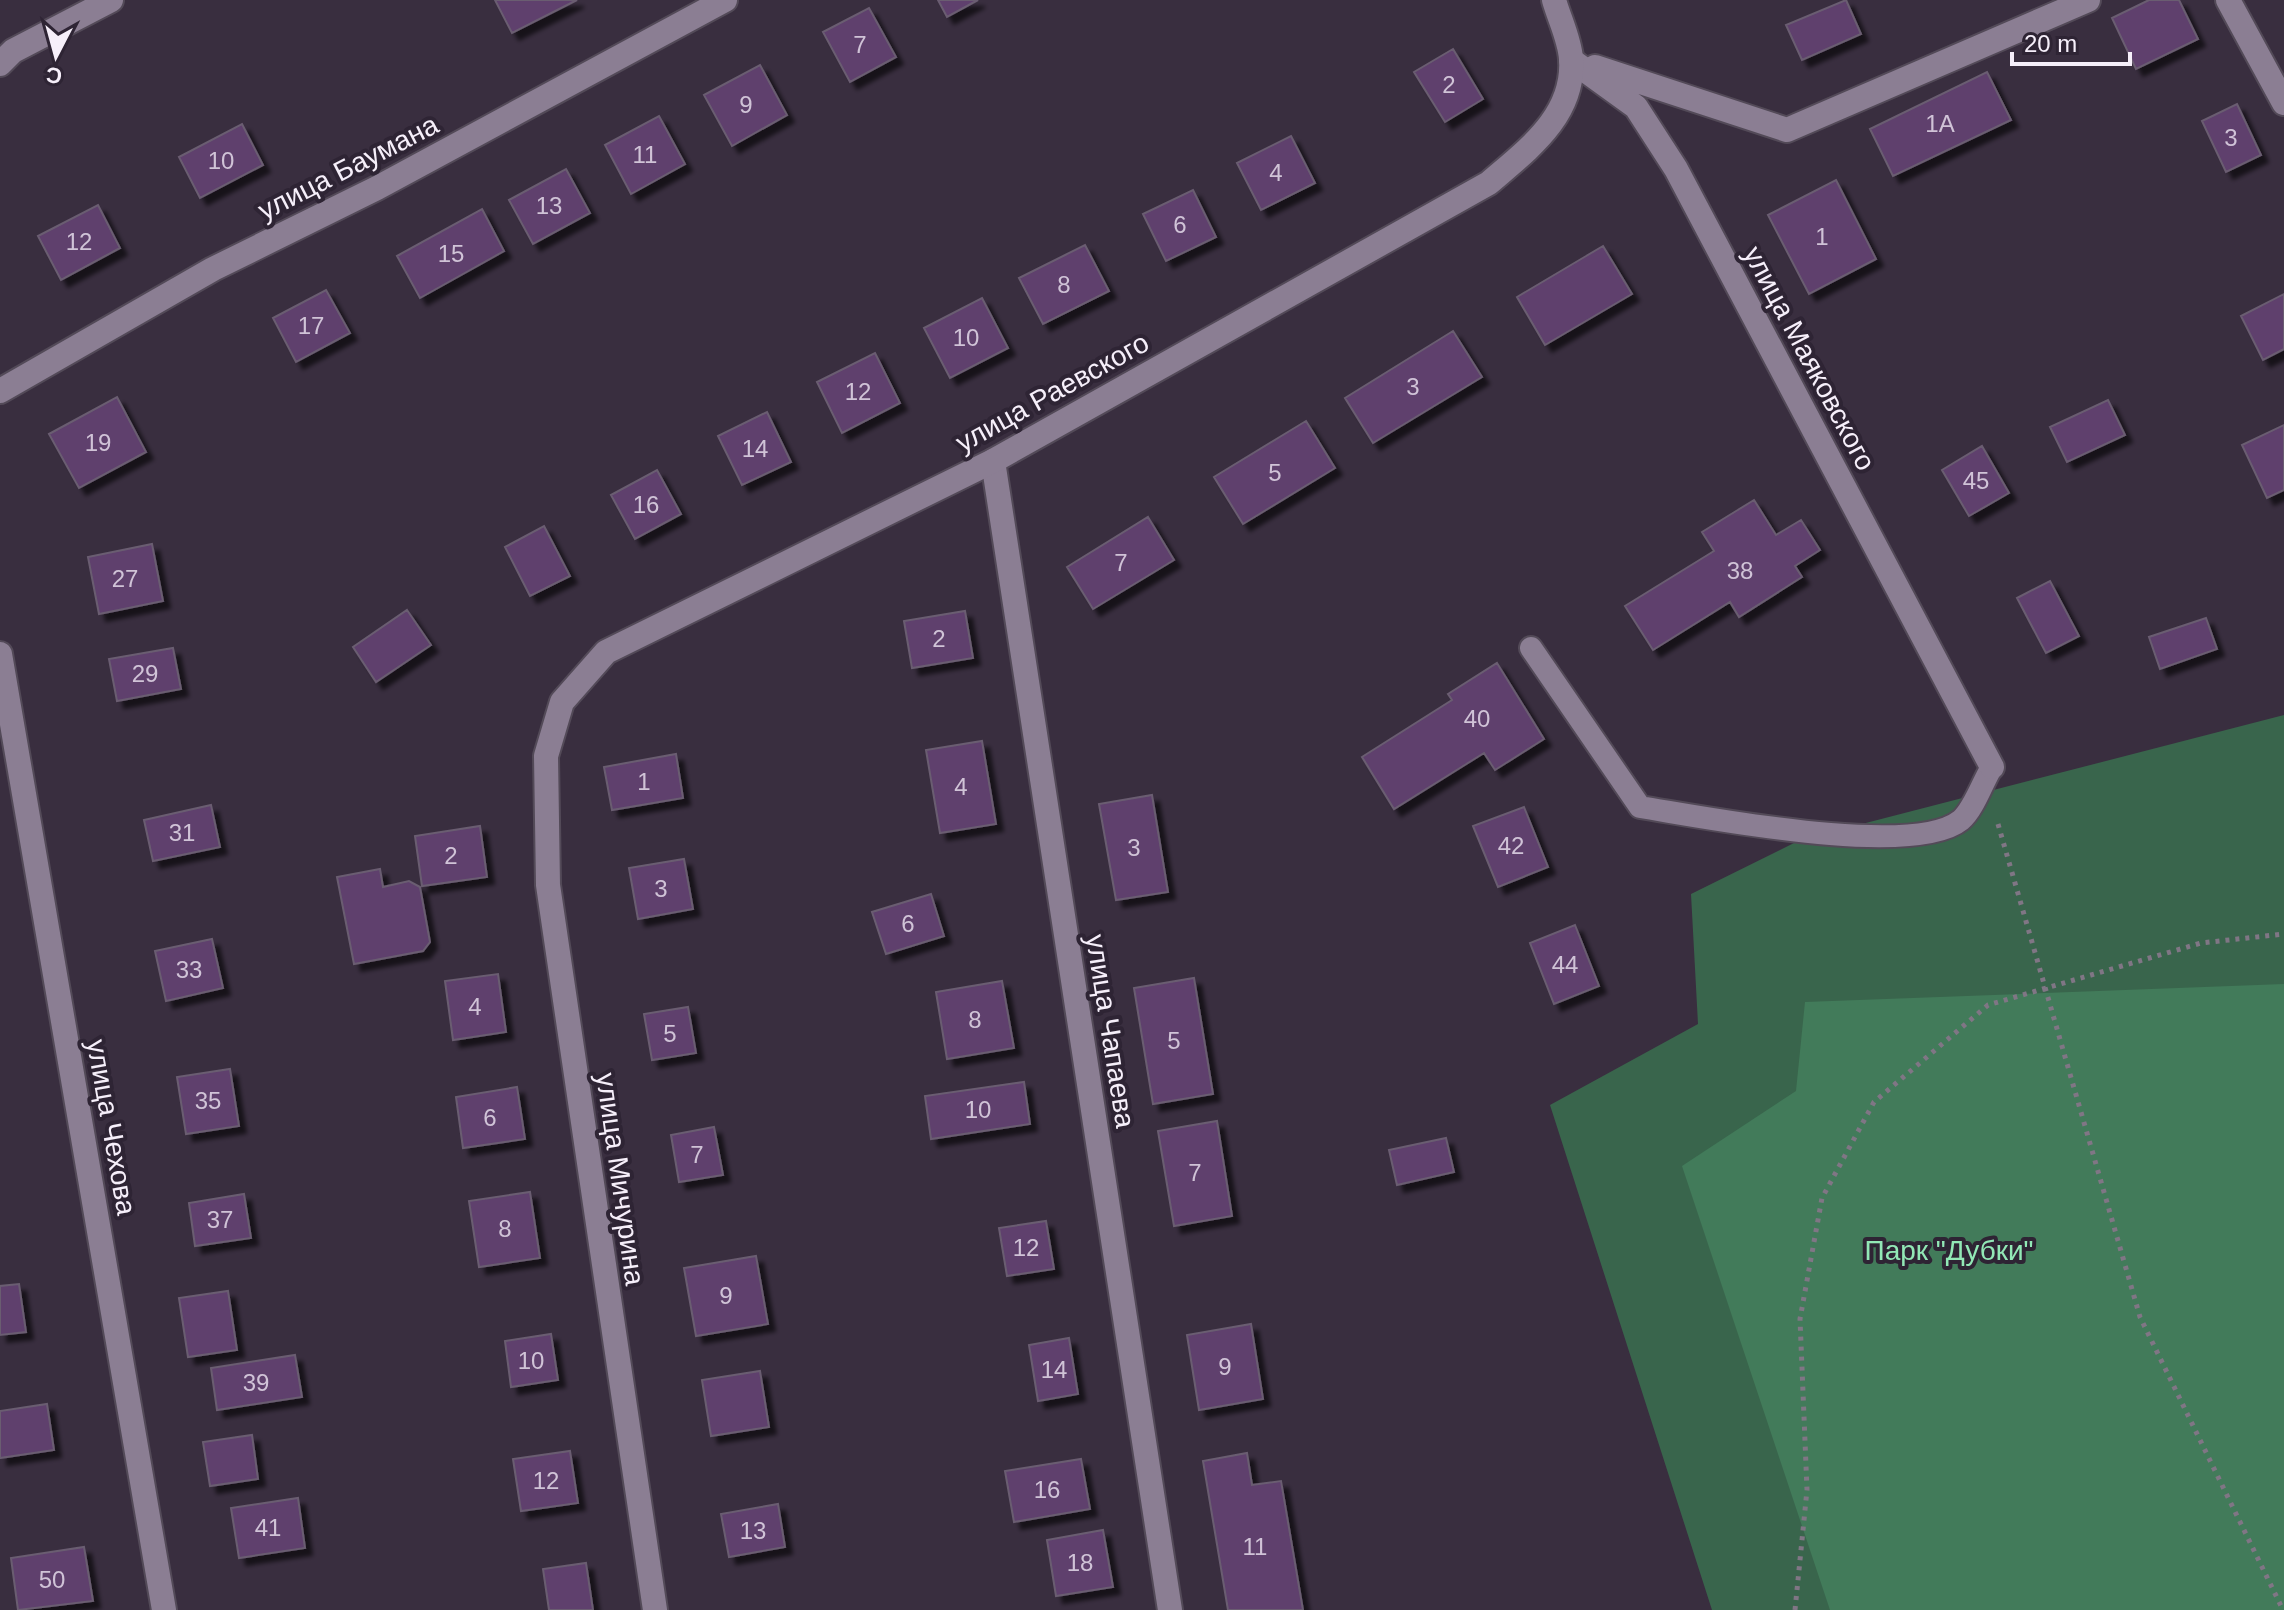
<svg xmlns="http://www.w3.org/2000/svg" width="2284" height="1610" viewBox="0 0 2284 1610" font-family="Helvetica,sans-serif">
  <style>
    .green { fill: #39654c }
    .forest { fill: #427b5a }
    .building { fill: #5e406d; stroke: #6a5d71; stroke-width: 2; filter: url(#shadow) }
    .lines { fill: none; stroke-linecap: round; stroke-linejoin: round }
    .lane-casing { stroke: #534a58; stroke-width: 26 }
    .street-casing { stroke: #534a58; stroke-width: 28 }
    .secondary-casing { stroke: #534a58; stroke-width: 28 }
    .path { stroke: #807685; stroke-width: 5; stroke-dasharray: 4 6; stroke-linecap: butt }
    .lane { stroke: #8b7e93; stroke-width: 22 }
    .street { stroke: #8b7e93; stroke-width: 24 }
    .secondary { stroke: #8b7e93; stroke-width: 24 }
    .labels { text-anchor: middle; stroke-width: 8; stroke-linejoin: round; paint-order: stroke }
    .number-label { font-size: 24px; fill: #d0c3d7 }
    .street-label { font-size: 28px; fill: #f6effa; stroke: #2e2434 }
    .park-label { font-size: 28px; fill: #92e8b6; stroke: #2e2434 }
  </style>
  <defs>
    <filter id="shadow"><feDropShadow dx="7" dy="7" stdDeviation="2" flood-color="#0009"/></filter>
  </defs>
  <rect width="100%" height="100%" fill="#392e3f"/>
  <path class="green" d="M2284 715V1610H1712L1550 1105 1698 1024 1691 894 1800 840Z"/>
  <path class="forest" d="M2284 984V1610H1830L1682 1166 1796 1091 1805 1002Z"/>
  <path class="building" d="M495 0H577L512 33Z
    M938 0H978L947 17Z
    M1846 0 1861 34 1802 60 1786 25Z
    M2149 0H2179L2198 39 2136 69 2112 18Z
    M869 8 896 57 850 82 823 32Z
    M1453 49 1483 99 1445 122 1414 72Z
    M760 65 787 115 732 146 704 95Z
    M1987 72 2011 120 1893 176 1870 129Z
    M2237 104 2261 155 2226 172 2202 121Z
    M659 116 685 164 631 194 605 145Z
    M242 124 263 165 200 198 179 157Z
    M1291 136 1315 183 1261 210 1237 163Z
    M566 169 590 213 533 244 509 200Z
    M1836 180 1876 259 1809 294 1768 215Z
    M1193 190 1216 237 1166 261 1143 214Z
    M98 205 120 248 61 280 38 236Z
    M482 209 504 251 420 298 397 256Z
    M1085 245 1109 291 1043 324 1019 278Z
    M1603 246 1632 294 1545 345 1517 297Z
    M326 290 350 333 296 362 273 318Z
    M2284 294V349L2263 360 2241 316Z
    M982 298 1008 348 950 378 924 328Z
    M1453 331 1482 377 1373 443 1345 398Z
    M875 353 900 403 842 433 817 382Z
    M117 397 146 452 79 488 49 434Z
    M2108 400 2125 435 2067 462 2050 427Z
    M767 412 791 462 742 485 718 436Z
    M1306 421 1335 468 1243 524 1214 477Z
    M2284 425V490L2267 498 2242 445Z
    M1982 446 2009 493 1969 516 1942 470Z
    M657 470 681 514 635 539 611 495Z
    M1754 500 1776 535 1801 520 1820 550 1795 566 1802 577 1739 617 1730 602 1653 650 1625 606 1714 551 1702 532Z
    M1148 517 1174 560 1093 609 1067 567Z
    M544 526 570 576 530 596 505 547Z
    M152 544 163 601 99 614 88 557Z
    M2050 581 2079 636 2046 653 2017 598Z
    M407 610 431 645 376 682 353 647Z
    M965 611 973 658 912 668 904 621Z
    M2206 618 2217 649 2160 669 2149 637Z
    M173 648 181 689 117 701 109 659Z
    M1497 663 1544 739 1495 770 1484 753 1394 809 1362 757 1452 700 1448 694Z
    M982 741 996 824 940 833 926 750Z
    M676 754 683 798 612 810 604 767Z
    M1152 795 1168 892 1116 900 1099 804Z
    M211 805 220 847 153 861 144 820Z
    M1524 807 1548 867 1498 887 1473 826Z
    M480 826 487 877 422 886 415 836Z
    M684 859 693 909 638 919 629 868Z
    M380 869 383 887 409 881 420 887 430 942 423 951 354 964 337 877Z
    M931 894 944 936 886 954 872 912Z
    M1575 925 1599 986 1554 1004 1530 943Z
    M212 939 223 988 166 1001 155 951Z
    M498 974 506 1032 453 1040 445 981Z
    M1194 978 1213 1094 1153 1104 1134 988Z
    M1002 981 1014 1048 947 1059 936 992Z
    M688 1007 696 1053 652 1060 644 1014Z
    M230 1069 239 1126 186 1134 177 1077Z
    M1024 1082 1030 1124 931 1139 925 1096Z
    M517 1087 525 1139 463 1148 456 1097Z
    M1217 1121 1232 1216 1174 1226 1158 1131Z
    M714 1127 723 1175 679 1182 671 1135Z
    M1446 1138 1454 1172 1397 1185 1389 1150Z
    M530 1192 540 1258 479 1267 469 1201Z
    M244 1194 251 1238 195 1246 189 1203Z
    M1046 1221 1054 1269 1007 1276 999 1228Z
    M756 1256 768 1324 696 1336 684 1268Z
    M19 1284 26 1332 0 1335V1286Z
    M228 1291 237 1350 188 1357 179 1298Z
    M1251 1324 1263 1399 1199 1410 1187 1335Z
    M551 1334 558 1380 511 1387 505 1341Z
    M1069 1338 1078 1394 1038 1401 1029 1345Z
    M295 1355 302 1397 217 1410 211 1368Z
    M760 1371 769 1427 711 1436 702 1380Z
    M47 1404 54 1450 0 1458V1411Z
    M252 1435 258 1479 210 1486 203 1442Z
    M570 1451 578 1503 521 1511 513 1459Z
    M1247 1453 1252 1485 1281 1481 1303 1610H1228L1203 1461Z
    M1081 1459 1090 1509 1014 1522 1005 1471Z
    M298 1498 305 1548 239 1558 231 1508Z
    M778 1504 785 1547 729 1557 721 1514Z
    M1103 1530 1113 1587 1056 1596 1047 1540Z
    M84 1547 93 1601 18 1610 11 1558Z
    M586 1563 593 1610H549L543 1569Z"/>
  <g class="lines">
    <defs>
      <path id="lane" d="M1531 648 1640 807C1704 817 1913 859 1961 820 1974 809 1983 781 1992 767"/>
      <path id="street" d="M2228 0 2284 103
        M1571 60 1636 107 1676 169 1992 767
        M0 64 13 51 111 0
        M1595 67 1787 130 2088 0
        M0 391 213 269 377 188 725 0
        M993 461 1170 1610
        M0 654 164 1610"/>
      <path id="secondary" d="M655 1610 548 885 546 756 562 702 606 652 993 461 1489 183C1527 150 1575 116 1571 59 1570 40 1559 18 1554 0"/>
    </defs>
    <use href="#lane" class="lane-casing"/>
    <use href="#street" class="street-casing"/>
    <use href="#secondary" class="secondary-casing"/>
    <path class="path" d="M1998 824 2140 1317 2283 1610
      M1795 1610 1807 1490 1800 1319 1822 1198 1874 1102 1988 1005 2201 943 2284 934"/>
    <use href="#lane" class="lane"/>
    <use href="#street" class="street"/>
    <use href="#secondary" class="secondary"/>
  </g>
  <g class="labels">
    <g class="number-label">
      <text x="860" y="53">7</text>
      <text x="1449" y="93">2</text>
      <text x="746" y="113">9</text>
      <text x="1940" y="132">1А</text>
      <text x="2231" y="146">3</text>
      <text x="645" y="163">11</text>
      <text x="221" y="169">10</text>
      <text x="1276" y="181">4</text>
      <text x="549" y="214">13</text>
      <text x="1180" y="233">6</text>
      <text x="1822" y="245">1</text>
      <text x="79" y="250">12</text>
      <text x="451" y="262">15</text>
      <text x="1064" y="293">8</text>
      <text x="311" y="334">17</text>
      <text x="966" y="346">10</text>
      <text x="1413" y="395">3</text>
      <text x="858" y="400">12</text>
      <text x="98" y="451">19</text>
      <text x="755" y="457">14</text>
      <text x="1275" y="481">5</text>
      <text x="1976" y="489">45</text>
      <text x="646" y="513">16</text>
      <text x="1121" y="571">7</text>
      <text x="1740" y="579">38</text>
      <text x="125" y="587">27</text>
      <text x="939" y="647">2</text>
      <text x="145" y="682">29</text>
      <text x="1477" y="727">40</text>
      <text x="644" y="790">1</text>
      <text x="961" y="795">4</text>
      <text x="182" y="841">31</text>
      <text x="1511" y="854">42</text>
      <text x="1134" y="856">3</text>
      <text x="451" y="864">2</text>
      <text x="661" y="897">3</text>
      <text x="908" y="932">6</text>
      <text x="1565" y="973">44</text>
      <text x="189" y="978">33</text>
      <text x="475" y="1015">4</text>
      <text x="975" y="1028">8</text>
      <text x="670" y="1042">5</text>
      <text x="1174" y="1049">5</text>
      <text x="208" y="1109">35</text>
      <text x="978" y="1118">10</text>
      <text x="490" y="1126">6</text>
      <text x="697" y="1163">7</text>
      <text x="1195" y="1181">7</text>
      <text x="220" y="1228">37</text>
      <text x="505" y="1237">8</text>
      <text x="1026" y="1256">12</text>
      <text x="726" y="1304">9</text>
      <text x="531" y="1369">10</text>
      <text x="1225" y="1375">9</text>
      <text x="1054" y="1378">14</text>
      <text x="256" y="1391">39</text>
      <text x="546" y="1489">12</text>
      <text x="1047" y="1498">16</text>
      <text x="268" y="1536">41</text>
      <text x="753" y="1539">13</text>
      <text x="1255" y="1555">11</text>
      <text x="1080" y="1571">18</text>
      <text x="52" y="1588">50</text>
    </g>
    <g class="street-label">
      <text transform="translate(348 167) rotate(-27)" y="10">улица Баумана</text>
      <text transform="translate(1810 358) rotate(62)" y="10">улица Маяковского</text>
      <text transform="translate(1052 392) rotate(-29)" y="10">улица Раевского</text>
      <text transform="translate(1111 1031) rotate(81)" y="10">улица Чапаева</text>
      <text transform="translate(112 1127) rotate(80)" y="10">улица Чехова</text>
      <text transform="translate(621 1179) rotate(82)" y="10">улица Мичурина</text>
    </g>
    <g class="park-label">
      <text x="1949" y="1260">Парк "Дубки"</text>
    </g>
  </g>
  <g transform="translate(56 56) rotate(186)" stroke="#2e2434" stroke-width="6" paint-order="stroke">
  <path d="M0-6L14 30L0 20L-14 30Z" fill="#f6effa"/>
  <text y="-12" font-size="22" font-weight="bold" text-anchor="middle" fill="#f6effa">С</text>
  </g>
  <path d="M2012 52v12h118v-12" fill="none" stroke="#f6effa" stroke-width="4"/>
  <text x="2024" y="52" font-size="24" fill="#f6effa" stroke="#2e2434" stroke-width="6" paint-order="stroke">20 m</text>
</svg>
